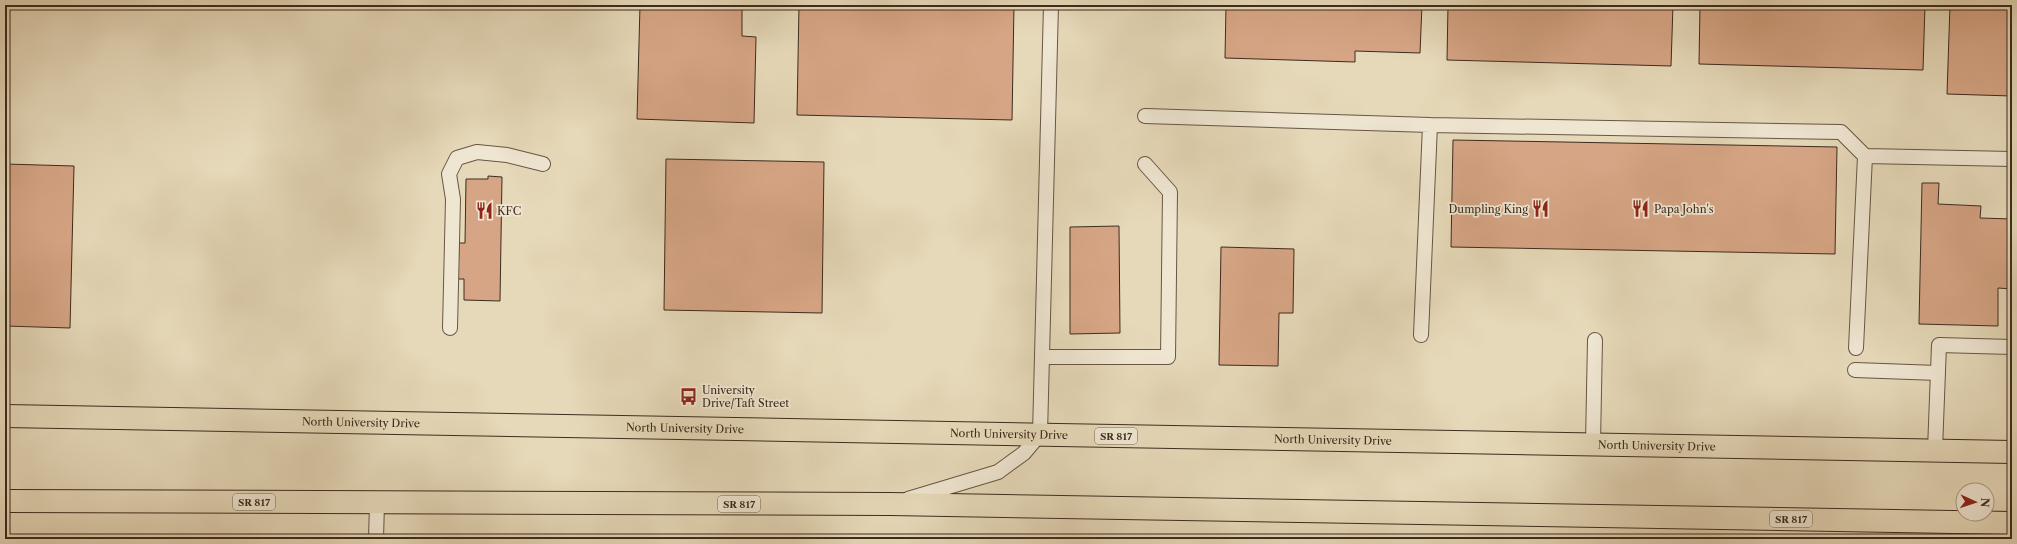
<svg xmlns="http://www.w3.org/2000/svg" width="2017" height="544" viewBox="0 0 2017 544" font-family="'Libre Caslon Text',serif">
  <style>
    .building { fill: #d6a585; stroke: #3e2b1d }
    .lines { fill: none; stroke-linecap: round; stroke-linejoin: round }
    .lane-casing { stroke: #685644; stroke-width: 16 }
    .primary-casing { stroke: #3e2b1d; stroke-width: 24 }
    .lane { stroke: #efe6d2; stroke-width: 14 }
    .primary { stroke: #e6d9b9; stroke-width: 22 }
    .labels { text-anchor: middle; stroke-width: 3.5; stroke-linejoin: round; paint-order: stroke }
    .shield { fill: #efe6d2; stroke: #736353; stroke-width: 1 }
    .shield-label { font-size: 10px; font-weight: bold; fill: #3e2b1d }
    .poi-label { font-size: 11px; fill: #3e2b1d; stroke: #efe6d2; text-anchor: start }
    .street-label { font-size: 11px; fill: #3e2b1d; stroke: #efe6d2 }
  </style>
  <rect width="100%" height="100%" fill="#e6d9b9"/>
  <filter id="stains"><feTurbulence type="fractalNoise" baseFrequency=".005" numOctaves="4"/><feColorMatrix values="0 0 0 0 .2 0 0 0 0 .09 0 0 0 0 .02 0 0 0 .5 -.17"/></filter>
  <radialGradient id="worn" r=".72"><stop offset=".6" stop-color="#630" stop-opacity="0"/><stop offset="1" stop-color="#630" stop-opacity=".3"/></radialGradient>
  <path class="building" d="M640 5H742V36L756 37 754 123 637 119Z
    M799 5H1014L1012 120 797 115Z
    M1226 5H1422L1420 53 1355 51V62L1225 58Z
    M1448 5H1673L1671 66 1447 60Z
    M1700 5H1925L1923 70 1699 64Z
    M1950 5H2012V96L1947 94Z
    M1453 140 1837 147 1835 254 1451 247Z
    M666 159 824 162 822 313 664 310Z
    M5 164 74 166 70 328 5 326Z
    M488 176 502 177 500 301 464 300V279H458L459 243H465L466 179H488Z
    M1922 183H1939L1938 204 1981 206 1980 218 2012 219V289L1998 288V326L1919 324Z
    M1119 226 1120 333 1070 334V227Z
    M1221 247 1294 249 1293 313H1279L1278 366 1219 365Z"/>
  <g class="lines">
    <defs>
      <path id="lane" d="M1145 116 1430 125
        M450 328 453 199 449 174 457 158 477 152 507 155 543 164
        M1421 335 1430 125 1841 132 1865 156
        M1856 348 1865 156 2012 159
        M1042 357H1168L1170 192 1145 164
        M1855 370 1938 373
        M1593 443 1595 340
        M1935 450 1939 345 2012 347
        M908 499 998 472 1024 453 1040 434 1051 5
        M376 539 377 503"/>
      <g id="primary">
        <path id="s1" d="M5 416 2012 452"/>
        <path d="M5 501 890 504 2012 523"/>
      </g>
    </defs>
    <use href="#lane" class="lane-casing"/>
    <use href="#primary" class="primary-casing"/>
    <use href="#lane" class="lane"/>
    <use href="#primary" class="primary"/>
  </g>
  <defs>
    <symbol id="restaurant-bare" viewBox="-9 -9 18 18"><path d="M-5-6h1v4h1v-4h1v4h1v-4h1v5L-1.5 .5V6h-2V.5L-5-1ZM5-6V6H3V1.5H1.5Q1.5-4 5-6Z" fill="#8f2418" stroke="#efe6d2" stroke-width="2.5" paint-order="stroke"/></symbol>
    <symbol id="bus-bare" viewBox="-9 -9 18 18"><path d="M-5-6H5V4H4V6H2V4H-2V6H-4V4H-5ZM-3.5-4V0h7V-4ZM-3.5 1.2v1.5H-2V1.2ZM2 1.2v1.5H3.5V1.2Z" fill="#8f2418" stroke="#efe6d2" stroke-width="2.5" paint-order="stroke"/></symbol>
  </defs>
  <g fill-rule="evenodd">
    <use href="#restaurant-bare" x="1528" y="196" width="25" height="25"/>
    <use href="#restaurant-bare" x="1628" y="196" width="25" height="25"/>
    <use href="#restaurant-bare" x="472" y="198" width="25" height="25"/>
    <use href="#bus-bare" x="676" y="384" width="25" height="25"/>
  </g>
  <g class="labels">
    <g class="shield">
      <rect x="1095" y="428" width="42" height="16" rx="3"/>
      <rect x="233" y="494" width="42" height="16" rx="3"/>
      <rect x="718" y="496" width="42" height="16" rx="3"/>
      <rect x="1770" y="511" width="42" height="16" rx="3"/>
    </g>
    <g class="shield-label">
      <text x="1116" y="440">SR 817</text>
      <text x="254" y="506">SR 817</text>
      <text x="739" y="508">SR 817</text>
      <text x="1791" y="523">SR 817</text>
    </g>
    <g class="poi-label">
      <text x="1528" y="213" text-anchor="end">Dumpling King</text>
      <text x="1654" y="213">Papa John's</text>
      <text x="497" y="215">KFC</text>
      <text x="702" y="394">University<tspan x="702" dy="13">Drive/Taft Street</tspan></text>
    </g>
    <g class="street-label">
      <text dy="4" stroke="none"><textPath href="#s1" startOffset="356">North University Drive</textPath></text>
      <text dy="4" stroke="none"><textPath href="#s1" startOffset="680">North University Drive</textPath></text>
      <text dy="4" stroke="none"><textPath href="#s1" startOffset="1004">North University Drive</textPath></text>
      <text dy="4" stroke="none"><textPath href="#s1" startOffset="1328">North University Drive</textPath></text>
      <text dy="4" stroke="none"><textPath href="#s1" startOffset="1652">North University Drive</textPath></text>
    </g>
  </g>
  <rect width="2017" height="544" fill="none" stroke="#e6d9b9" stroke-width="20"/>
  <rect x="6" y="6" width="2005" height="532" fill="none" stroke="#3e2b1d" stroke-width="2"/>
  <rect x="10" y="10" width="1997" height="524" fill="none" stroke="#3e2b1d"/>
  <g transform="translate(1975 502) rotate(93)"><circle r="19" fill="#efe6d2" stroke="#a89b8a"/>
  <path d="M0-3L7 15L0 10L-7 15Z" fill="#8f2418"/>
  <text y="-6" font-size="11" font-weight="bold" text-anchor="middle" fill="#3e2b1d">N</text>
  </g>
  <rect width="100%" height="100%" filter="url(#stains)"/>
  <rect width="100%" height="100%" fill="url(#worn)"/>
</svg>
